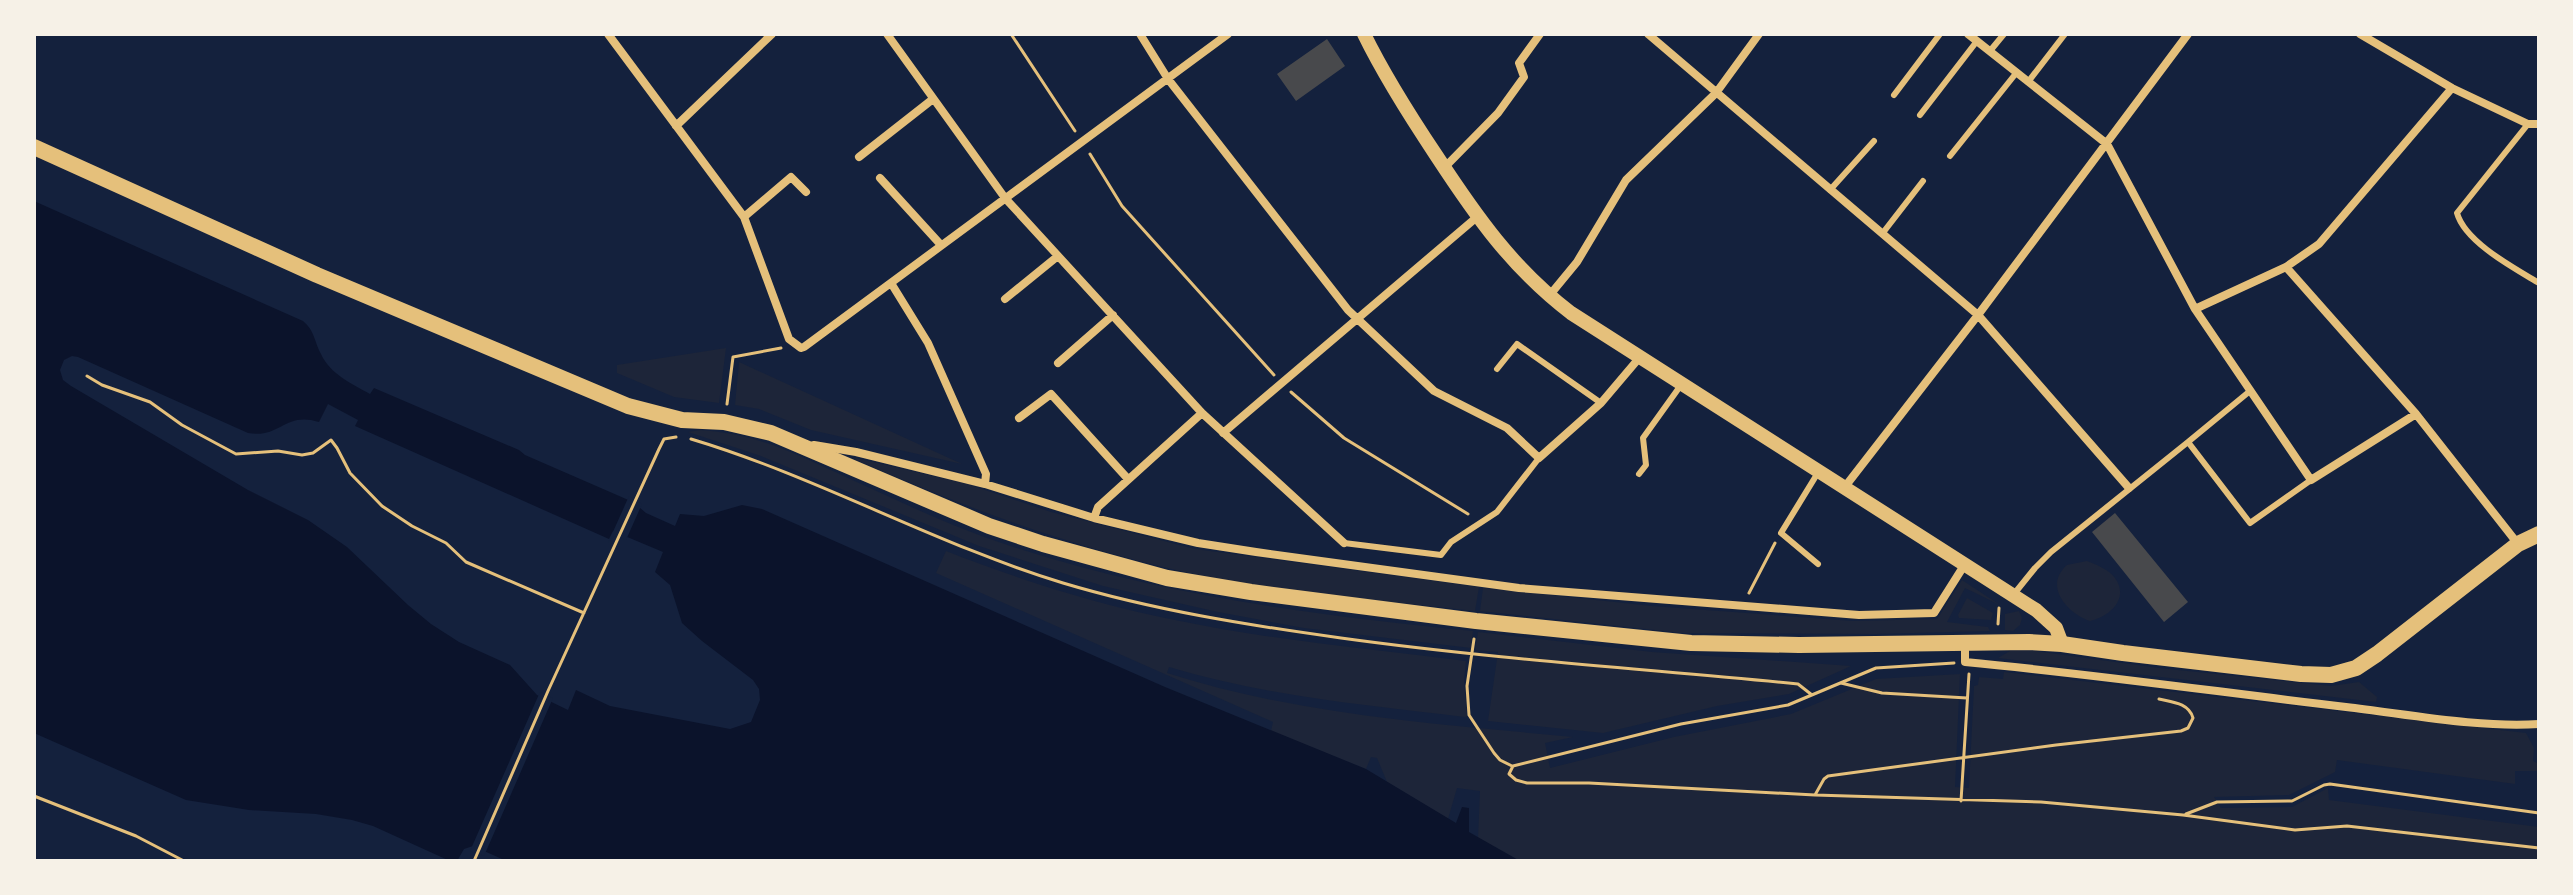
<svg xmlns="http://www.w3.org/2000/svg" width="2573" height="895" viewBox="0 0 2573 895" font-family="Barlow,sans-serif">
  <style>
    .green { fill: #1d2539 }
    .water { fill: #0b132b; fill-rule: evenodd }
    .pier { fill: #14213d }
    .building { fill: #48494c }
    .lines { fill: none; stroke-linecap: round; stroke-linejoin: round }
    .path { stroke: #e5c07b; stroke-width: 3 }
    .service { stroke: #e5c07b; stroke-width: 6 }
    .minor { stroke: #e5c07b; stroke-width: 8 }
    .tertiary { stroke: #e5c07b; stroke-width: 14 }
    .secondary { stroke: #e5c07b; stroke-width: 16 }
  </style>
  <rect width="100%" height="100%" fill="#14213d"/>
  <path class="green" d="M726 348 719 403 674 397 617 373V365Z
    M739 362 962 464 811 430 759 409 735 405Z
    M700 430C759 434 796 454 848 478 894 499 940 521 987 538 1144 593 1308 615 1473 631L1471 648 1304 628 1218 612 1103 586 979 546 761 456 688 432Z
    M856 458 967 484 1051 512 1195 549 1479 587 1475 611C1371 599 1265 592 1163 567 1054 541 957 504 854 459Z
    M946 551C1020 580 1096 604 1175 620 1271 640 1369 649 1466 661L1464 682 1467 716 1465 717C1365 705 1266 696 1169 667L1167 673C1298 715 1438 724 1573 737L1545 743 1550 768 1674 737 1791 714 1876 679 1960 674 1955 787 1969 788 1974 686 1978 685 1979 677 2003 679 2004 672 2526 733 2534 748 2533 761 2539 764V771H2515V784L2337 760 2335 772 2289 795 2214 797 2221 808 2292 807 2328 788 2329 800 2539 827V861H1520L1478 838 1480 791 1457 788 1448 819 1387 782 1377 758 1371 757 1366 769 1271 731 1273 722 936 573Z
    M2087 561C2097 565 2108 569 2115 578 2130 599 2109 617 2090 621 2067 613 2043 586 2067 565Z
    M1962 580 2000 605 1965 588 1947 622 1988 627 1990 631 1876 634 1682 633 1480 611 1483 588 1652 606 1853 621 1937 619Z
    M1967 598 1993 613 1991 620 1959 618 1958 615Z
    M2019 611 2022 618 2020 625 2013 631 2005 630V614Z
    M1478 632 1652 652 1851 666 1789 694 1717 706 1603 733 1488 721 1498 652 1475 650Z
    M2010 651H2035L2159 668 2331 686 2359 682 2377 697 2376 702 1998 658Z"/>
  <path class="water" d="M34 201 303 321C315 331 314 341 321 354 330 374 352 384 370 394L374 388 519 450 525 455 633 502 646 513 675 526 680 514 704 516 742 505 762 509 1165 687 1366 769 1456 823 1462 807 1469 808V832L1520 861H502V859L473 846 464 849 457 861H450L373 826 352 820 316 814 249 810 186 800 34 733ZM72 356 78 357 248 433C280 439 285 411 319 422L328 404 358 420 355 426 609 539 613 531 663 552 655 572 670 585 682 623 702 641 753 680 759 689 760 700 751 722 730 729 610 706 576 690 568 710 537 695 510 665 459 642 431 624 408 605 347 547 308 520 248 490 71 386 63 380 60 370 64 360Z"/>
  <path class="pier" d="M629 496 642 504 626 540 615 536 608 543Z
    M540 692 553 698 484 856 470 851Z"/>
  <path class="building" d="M1327 39 1345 66 1296 101 1277 74Z
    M2115 513 2188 602 2164 622 2092 532Z"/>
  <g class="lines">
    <path class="path" d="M1011 34 1075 131
      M1090 154 1122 206 1274 375
      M87 376 102 385 150 402 182 425 236 454 278 451 302 455 313 453 331 440 337 448 350 473 382 506 412 526 446 543 466 562 584 613
      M1291 392 1344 438 1468 514
      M727 404 733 357 781 348
      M691 439C818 477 935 544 1063 583 1153 610 1247 625 1341 638 1493 659 1645 669 1798 684L1812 695
      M1749 593 1775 543
      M1998 624 1999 608
      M1474 639 1467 686 1469 715 1494 753 1500 760 1512 766
      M1954 663 1876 668 1788 705 1681 724 1513 766 1509 774 1516 780 1527 783H1589L1815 795 2041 802 2183 815 2295 830 2347 826 2539 848
      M1841 683 1882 693 1967 698
      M1815 795 1824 779 1828 776 2056 745 2181 731 2188 728 2193 718C2189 703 2172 702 2159 699
      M34 796 136 836 184 861
      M1961 801 1969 674
      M2186 814 2217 802 2292 801 2324 785 2330 784 2539 813
      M474 861 548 691 659 449 664 439 676 437"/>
    <path class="service" d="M1990 51 2004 34
      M2028 82 2065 34
      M1894 95 1940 34
      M1920 115 1977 41
      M2528 124 2457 213C2465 242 2514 268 2539 283
      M1950 156 2017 72
      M1830 190 1874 141
      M1882 234 1923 181
      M1497 369 1517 344 1601 403
      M2188 442 2250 391
      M1639 474 1646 465 1643 438 1681 385
      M1344 543 1441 555 1451 542 1497 512 1539 458
      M1818 564 1781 533 1819 471
      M2014 594 2035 568 2051 552 2188 442 2250 523 2311 480"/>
    <path class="minor" d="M608 34 744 217 789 339 801 348 804 347C945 242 1087 139 1228 34
      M887 34 1005 198 1202 413 1344 543
      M1140 34 1168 79 1348 310 1434 391 1507 428 1539 458 1601 403 1640 357
      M1648 34 1978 315 2129 488
      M1968 34 2107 144 2195 309 2311 480 2416 414
      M2360 34 2452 88 2528 124H2539
      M676 126 772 34
      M859 157 933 99
      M1444 168 1498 113 1524 77 1519 63 1540 34
      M880 178 941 245
      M744 217 791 177 806 192
      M2286 267 2416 414 2518 544
      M891 283 928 343 986 474 985 484
      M1549 296 1577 262 1626 180 1716 93 1759 34
      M1005 299 1058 256
      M2195 309 2286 267 2319 244 2452 88
      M1058 363 1113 315
      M1019 418 1051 394 1128 479
      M1223 433 1477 217
      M814 445 856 452 985 484 1094 518 1198 543 1256 552 1519 588 1859 615 1934 613 1965 564
      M1844 488 1978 315 2188 34
      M1094 518 1098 507 1202 413
      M1965 641V662C2093 674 2219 692 2346 707 2407 714 2478 728 2539 724"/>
    <path class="tertiary" d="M1364 34C1385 77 1410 116 1436 155 1476 216 1512 268 1571 313L2036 610 2056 628 2062 644"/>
    <path class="secondary" d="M34 147 317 275 628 406 682 420 724 422 771 433 989 526 1043 544 1167 578 1251 592 1476 621 1691 643 1799 645 2029 642 2062 644 2123 653 2301 674 2331 675 2356 668 2377 654 2518 544 2539 534"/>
  </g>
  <rect width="2573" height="895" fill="none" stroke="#f6f1e7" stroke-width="72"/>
</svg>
